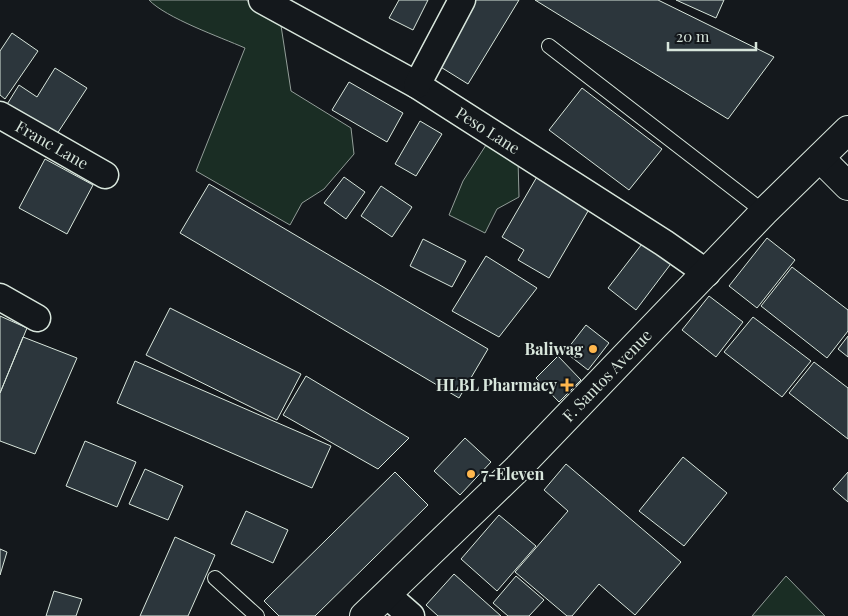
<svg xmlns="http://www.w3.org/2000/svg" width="848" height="616" viewBox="0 0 848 616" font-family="'Playfair Display',serif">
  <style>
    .green { fill: #1a2d24; stroke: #939e99 }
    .building { fill: #2c363c; stroke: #d8e6dc }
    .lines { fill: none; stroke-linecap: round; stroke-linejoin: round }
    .service-casing { stroke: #d8e6dc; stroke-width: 16 }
    .minor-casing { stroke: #d8e6dc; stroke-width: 29 }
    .tertiary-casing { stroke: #d8e6dc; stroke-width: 30 }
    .service { stroke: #14181c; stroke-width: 14 }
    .minor { stroke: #14181c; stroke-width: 26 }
    .tertiary { stroke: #14181c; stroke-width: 28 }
    .poi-dot { fill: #ffb74d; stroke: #14181c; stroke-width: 2 }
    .labels { text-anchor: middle; stroke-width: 4; stroke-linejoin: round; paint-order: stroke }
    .street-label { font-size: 16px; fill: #d8e6dc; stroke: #14181c }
    .poi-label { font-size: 16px; font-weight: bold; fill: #d8e6dc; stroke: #14181c; text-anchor: end }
  </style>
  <rect width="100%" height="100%" fill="#14181c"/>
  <path class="green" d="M149 0H246L280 19 291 91 351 128 354 154 324 189 302 203 290 225 196 171 245 48C220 37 166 18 149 0Z
    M486 145 518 159 519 197 497 209 485 233 449 215 463 181Z
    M786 576 825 616H752Z"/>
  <path class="building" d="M399 0H428L413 30 389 18Z
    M469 0H519L468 84 431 61Z
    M535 0H658L774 57 728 119Z
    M676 0H724L716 18Z
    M12 33 38 51 5 99 0 95V51Z
    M55 68 87 88 55 137 6 106 19 85 37 97Z
    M349 82 403 113 387 142 332 110Z
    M582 88 662 149 629 190 549 130Z
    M420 121 442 134 416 176 395 164Z
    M45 159 93 185 67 234 19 208Z
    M538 175 591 206 549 278 518 260 524 250 502 237Z
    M344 177 365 192 346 219 324 203Z
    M209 184 488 349 459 398 180 233Z
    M381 186 412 207 392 237 361 216Z
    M767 238 795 260 757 308 729 286Z
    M423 239 466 261 452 287 410 266Z
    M645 240 673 261 636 310 608 288Z
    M486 256 537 288 499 337 452 311Z
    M792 267 848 310V331L827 358 761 306Z
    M709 296 743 322 716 357 682 330Z
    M170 308 301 374 277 420 146 355Z
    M0 316 27 328 0 393Z
    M753 317 811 361 782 397 724 352Z
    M586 325 609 343 588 370 565 352Z
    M848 336V357L838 349Z
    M23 337 77 358 35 454 0 441V393Z
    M558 356 581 380 559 402 536 378Z
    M135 361 331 446 312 488 117 403Z
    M814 362 848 388V439L789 393Z
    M306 376 409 438 378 469 283 415Z
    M465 438 491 462 460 495 434 471Z
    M85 441 136 462 117 507 66 486Z
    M683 457 727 493 684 546 639 511Z
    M566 464 681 562 635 615 599 584 572 616H567L515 572 568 511 544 490Z
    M145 469 183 486 168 520 129 504Z
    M395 472 428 505 315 616H279L264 601Z
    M848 472V502L833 489Z
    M246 511 288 530 273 563 231 544Z
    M499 515 536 546 497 591 461 559Z
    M175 537 215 555 188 616H140Z
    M0 549 7 552 0 575Z
    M454 574 501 616H438L426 605Z
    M516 576 544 600 529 616H508L493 603Z
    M54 591 82 599 76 616H46Z"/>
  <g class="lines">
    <defs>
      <path id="service" d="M549 46 764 212
        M215 578 257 616"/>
      <g id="minor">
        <path id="s1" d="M262 0 417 85 664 243 707 273"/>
        <path d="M417 85 462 0"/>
        <path id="s2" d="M0 115 105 175"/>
        <path d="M0 297 37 318"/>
        <path d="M387 595 411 616"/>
      </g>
      <g id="tertiary">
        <path d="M820 158 848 186"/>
        <path id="s3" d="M364 616 518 468 764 212 848 130"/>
      </g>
    </defs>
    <use href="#service" class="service-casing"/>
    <use href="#minor" class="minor-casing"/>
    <use href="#tertiary" class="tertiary-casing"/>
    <use href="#service" class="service"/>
    <use href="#minor" class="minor"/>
    <use href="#tertiary" class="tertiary"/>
  </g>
  <g class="poi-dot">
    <circle cx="593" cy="349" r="5"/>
    <path d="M564.5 377.5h5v5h5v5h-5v5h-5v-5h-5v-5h5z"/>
    <circle cx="471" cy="474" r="5"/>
  </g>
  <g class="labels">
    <g class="street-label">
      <text dy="6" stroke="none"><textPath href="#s1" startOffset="261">Peso Lane</textPath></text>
      <text dy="6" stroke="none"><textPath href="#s2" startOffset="60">Franc Lane</textPath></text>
      <text dy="6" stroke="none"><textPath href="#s3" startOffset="342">F. Santos Avenue</textPath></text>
    </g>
    <g class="poi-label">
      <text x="583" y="355">Baliwag</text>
      <text x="557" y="391">HLBL Pharmacy</text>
      <text x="481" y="480" text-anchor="start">7-Eleven</text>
    </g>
  </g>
  <path d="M668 42v8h88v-8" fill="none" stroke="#d8e6dc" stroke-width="2.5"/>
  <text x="676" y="42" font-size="15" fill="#d8e6dc" stroke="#14181c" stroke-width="4" paint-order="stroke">20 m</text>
</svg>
